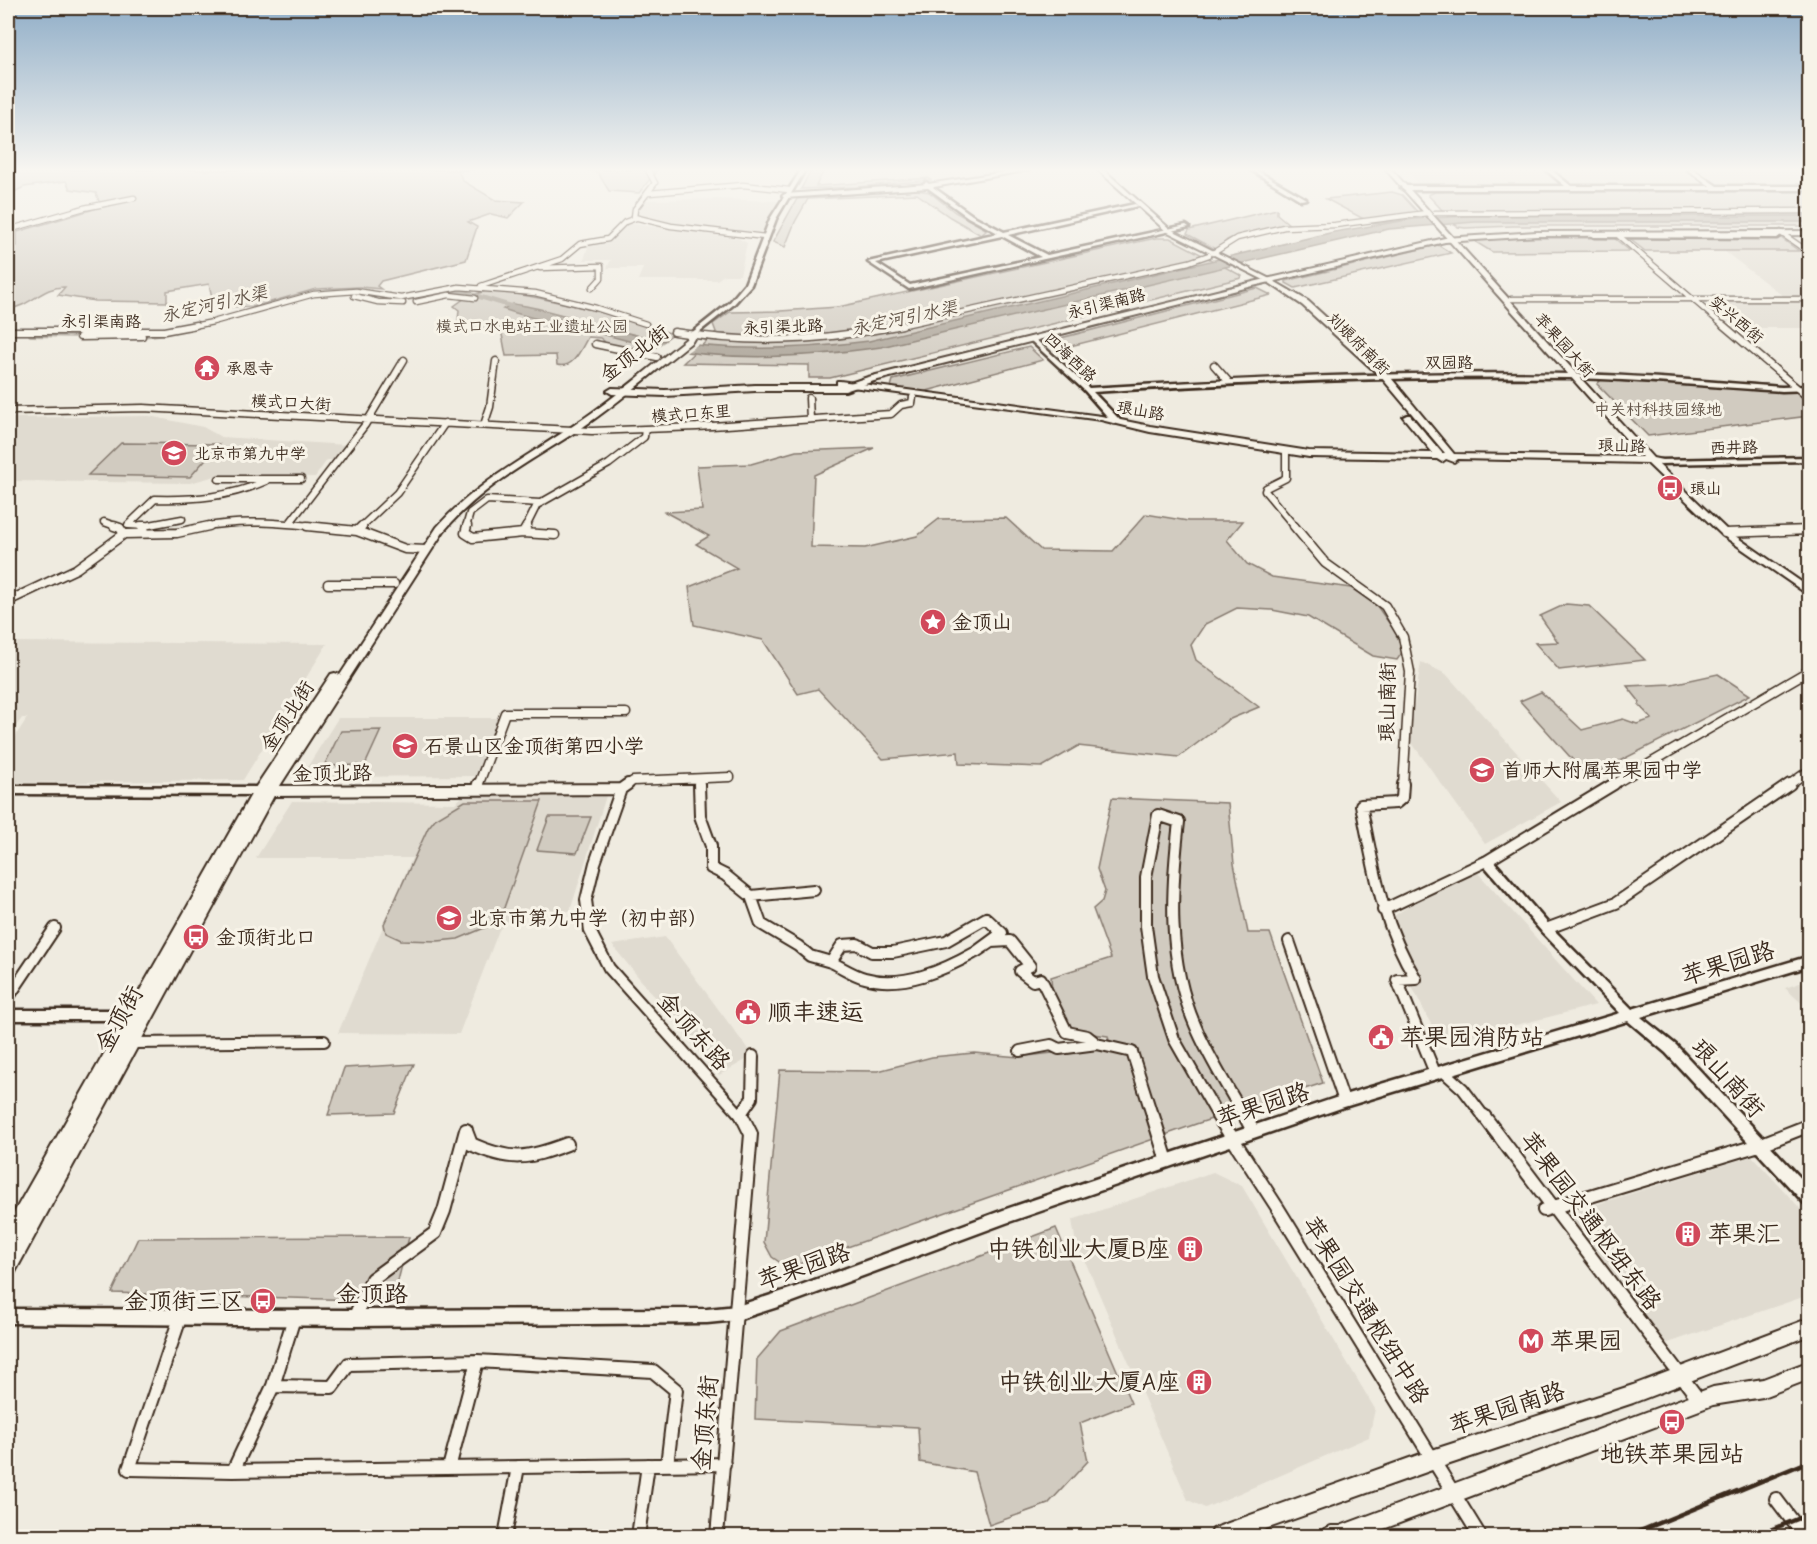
<svg xmlns="http://www.w3.org/2000/svg" width="1817" height="1544" viewBox="0 0 1817 1544" font-family="'Comic Neue','LXGW WenKai TC',sans-serif">
  <style>
    .built { fill: #e0dbd0 }
    .green { fill: #d1cbc0; stroke: #867a6f; stroke-width: 1.5 }
    .water { fill: #aaa296; stroke: #7e7266; stroke-width: 1.5 }
    .pier { fill: #efebe0 }
    .lines { fill: none; stroke-linecap: round; stroke-linejoin: round }
    .canal-far1 { stroke: #aaa296; stroke-width: 4.5 }
    .canal { stroke: #aaa296; stroke-width: 6 }
    .minor-far4-casing { stroke: #3b2a1e; stroke-width: 7 }
    .minor-far3-casing { stroke: #3b2a1e; stroke-width: 9 }
    .minor-far2-casing { stroke: #3b2a1e; stroke-width: 11 }
    .minor-far1-casing { stroke: #3b2a1e; stroke-width: 14 }
    .minor-casing { stroke: #3b2a1e; stroke-width: 16 }
    .tertiary-casing { stroke: #3b2a1e; stroke-width: 5 }
    .secondary-casing { stroke: #3b2a1e; stroke-width: 4 }
    .primary-casing { stroke: #3b2a1e; stroke-width: 4 }
    .minor-far4 { stroke: #f7f3e8; stroke-width: 4.5 }
    .minor-far3 { stroke: #f7f3e8; stroke-width: 6 }
    .minor-far2 { stroke: #f7f3e8; stroke-width: 8 }
    .minor-far1 { stroke: #f7f3e8; stroke-width: 10 }
    .minor { stroke: #f7f3e8; stroke-width: 12 }
    .tertiary { fill: #f7f3e8; fill-rule: evenodd }
    .secondary { fill: #f7f3e8; fill-rule: evenodd }
    .primary { fill: #f7f3e8; fill-rule: evenodd }
    .rail { stroke: #3b2a1e; stroke-width: 4.5 }
    .labels { text-anchor: middle; stroke-width: 6; stroke-linejoin: round; paint-order: stroke }
    .far-street-label { font-size: 16px; fill: #3b2a1e; stroke: #f7f3e8 }
    .far-park-label { font-size: 16px; fill: #605246; stroke: #f7f3e8 }
    .far-poi-label { font-size: 16px; fill: #3b2a1e; stroke: #f7f3e8; text-anchor: start }
    .far-water-label { font-size: 18px; font-style: italic; fill: #625448; stroke: #f7f3e8 }
    .street-label { font-size: 20px; fill: #3b2a1e; stroke: #f7f3e8 }
    .poi-label { font-size: 20px; fill: #3b2a1e; stroke: #f7f3e8; text-anchor: start }
    .near-street-label { font-size: 24px; fill: #3b2a1e; stroke: #f7f3e8 }
    .near-poi-label { font-size: 24px; fill: #3b2a1e; stroke: #f7f3e8; text-anchor: start }
  </style>
  <rect width="100%" height="100%" fill="#efebe0"/>
  <filter id="ink" filterUnits="userSpaceOnUse"><feTurbulence type="fractalNoise" baseFrequency=".0167" numOctaves="2"/><feDisplacementMap in="SourceGraphic" scale="12" xChannelSelector="R" yChannelSelector="G"/><feConvolveMatrix kernelMatrix="1 2 1 2 8 2 1 2 1" color-interpolation-filters="sRGB"/></filter>
  <g filter="url(#ink)">
    <path class="built" d="M1407 170H1809L1810 184H1418Z
      M715 199 779 201 763 236 667 225 636 216 637 209 646 200Z
      M627 223 738 238 747 243 740 275H724L717 280H638L643 268H607L611 260H584L589 243 611 240Z
      M1724 251H1799L1809 258V296H1783Z
      M1809 301V328H1736L1707 303Z
      M149 416 203 427 221 437 347 445 333 460H327L315 477 219 475 190 483 8 481V418Z
      M8 642 327 644 243 780 8 783V748L27 718H22L8 737Z
      M1421 662 1446 674 1561 802 1485 844 1409 739Z
      M338 718H499L479 776 307 777 303 774Z
      M606 796 570 911 520 909 499 930 459 1034 338 1033 412 858H256L292 801 455 803 462 797Z
      M1470 864 1596 1005 1441 1044 1381 925Z
      M665 937 753 1056 719 1075 612 945Z
      M1809 980H1810L1809 1010 1785 988Z
      M1752 1156 1809 1218V1295L1662 1345 1562 1215Z
      M1213 1172 1242 1186 1375 1409 1369 1437 1205 1508 1188 1500 1075 1238 1072 1220Z"/>
    <path class="green" d="M8 170H475L458 171 463 181 495 200 524 202 508 218 491 214 468 222 477 227 466 260 381 281 377 286 381 289 360 287 316 289 253 307 214 306 209 284 167 291V302L95 301 58 295 65 287C43 286 30 307 8 309V248L17 246V232L101 207 96 193 70 189 66 181 24 187 8 195Z
      M587 170H657L639 193 609 191 598 173Z
      M811 170H824L816 186 929 178 931 180 856 187 801 189Z
      M916 190 929 192 955 212 987 230 981 235 950 217 917 194 808 199 795 222 785 247 773 242 797 199Z
      M1481 190 1809 191V226H1513L1465 228 1458 227 1428 195 1435 192Z
      M1392 192 1402 195 1423 218 1373 224 1326 199Z
      M1277 209V214L1290 225 1236 236 1227 240 1217 250 1187 234 1189 230Z
      M1156 238H1170L1242 276 1241 278 830 378H809V365L683 363 716 332 713 324 730 312 780 311 838 307Z
      M1496 238H1614L1630 251 1492 252 1474 241Z
      M1632 238H1781L1799 251H1645L1631 240Z
      M1438 245 1451 253 1295 288 1286 283V281Z
      M1257 288 1271 295 1055 350 1048 344 1049 341Z
      M490 290C553 298 613 315 673 334L646 353 603 344 604 341 600 338 588 337C581 349 574 369 557 365L556 355 506 356 501 329 457 332 459 310 454 306 468 296Z
      M1029 347 1043 360 923 392 891 387 893 380Z
      M1601 380 1793 392 1809 390V416L1648 436 1597 384Z
      M121 443 219 444 190 477 88 475Z
      M874 448 814 475 811 547 865 548 917 536 939 519 1006 518 1041 550 1113 551 1146 514 1188 521H1243L1227 540 1247 564 1272 577 1351 588 1377 606 1406 647 1397 660 1373 656 1308 617 1272 610 1237 608 1205 624 1191 645 1196 660 1259 707 1228 720 1179 757 1078 746 1042 767 959 764 958 752 883 759 818 689 798 694 763 640 694 625 689 587 737 568 696 544 709 536 665 512 702 510 697 466 751 464 796 451Z
      M1566 604 1589 606 1645 660 1559 670 1535 643 1558 642 1540 616Z
      M1718 674 1750 695 1588 777 1520 701 1541 692 1582 730 1623 719 1637 724 1652 719 1639 705 1640 702 1627 686 1672 684Z
      M381 730 365 765 324 766 341 731Z
      M1112 798 1228 803 1234 864 1248 933H1270L1323 1083 1196 1124 788 1268 772 1257 764 1242 780 1070 878 1071 932 1057 974 1053 1019 1057 1110 1046 1108 1036C1089 1034 1065 1030 1055 1010 1051 1002 1052 987 1051 977L1111 958 1093 909 1102 901 1105 891 1097 869Z
      M465 801H542L500 919 496 923 458 939 438 941 401 940 386 933 384 924 428 828 435 819Z
      M549 817H591L577 853 537 850Z
      M414 1064 394 1113 328 1115 344 1068Z
      M1056 1228 1131 1403 1080 1423 1088 1461 1048 1504 989 1525 974 1472 920 1462 918 1427 755 1419 757 1359 781 1331Z
      M409 1237 393 1301 112 1293 138 1238Z"/>
    <path class="water" d="M1469 216H1809V222H1475L1389 229 881 347C804 358 726 362 649 346 633 343 617 337 601 334 568 326 535 320 503 309L513 304 526 306C571 315 614 332 659 340 729 352 799 350 869 341L1334 232 1414 219Z"/>
    <path class="pier" d="M670 338 701 342 683 355 653 350Z"/>
    <g class="lines">
      <path class="canal-far1" d="M391 301 455 292 467 293 521 309"/>
      <path class="canal" d="M31 334 89 335
        M133 336 167 332"/>
      <defs>
        <path id="minor-far4" d="M648 170 655 183 635 209 634 217 671 226 765 237
          M649 193 743 185 789 190
          M1435 213 1810 211
          M8 230 84 208 134 198
          M1781 233 1810 253
          M1619 236 1725 327
          M1213 253 1237 238 1284 227 1335 225 1427 213
          M540 268 601 266V278L592 288
          M481 286 562 259 580 244 608 239 625 222 636 218
          M354 296 378 302 403 303
          M1511 299H1810
          M416 302 449 295 475 298
          M188 327 213 322 314 294 356 291 401 298 459 287 535 293 596 308 646 324
          M895 327 1189 262 1209 255"/>
        <path id="minor-far3" d="M1723 325 1810 399
          M8 331H164L196 325
          M674 332C756 345 821 341 902 325
          M80 337 142 336
          M595 344 657 357
          M1214 365 1228 381
          M809 398 810 419
          M8 411 143 408 592 431 697 427 891 414 901 405 912 403 913 397
          M484 425 490 407 496 361
          M1286 451V478L1266 488 1265 491 1295 527
          M219 479H301
          M182 519 144 526 128 525 155 499C194 500 230 497 266 481
          M104 522 118 527
          M289 524 365 425 404 360
          M202 527C240 519 283 523 321 527
          M361 527 397 493 445 423
          M466 527 470 513 487 500 540 503
          M526 527 537 505 609 464 644 437 645 429"/>
        <path id="minor-far2" d="M114 526 120 528 124 534
          M141 526H145
          M307 526 357 531 405 549 426 550
          M467 526 465 533 473 538 523 533
          M527 526 523 533 555 535
          M1294 526 1325 563 1385 606 1403 637 1410 672 1403 786
          M357 531 362 526
          M1725 533 1810 530
          M328 584H394
          M8 601 76 569 124 534 177 533 209 526
          M699 779V786
          M478 786 505 713H626
          M626 786 633 781 730 777
          M1611 786 1810 670
          M1787 786 1810 770"/>
        <path id="minor-far1" d="M699 784 700 816 711 846V868L725 875 751 896 814 890
          M1403 784 1402 798 1396 803 1361 805C1374 869 1381 922 1416 979L1397 980 1435 1073
          M477 788 478 784
          M621 789 595 863 586 900 590 931 609 968 743 1118
          M621 789 628 784
          M270 791 621 789
          M751 896 761 924 798 946 810 956 831 962 842 945 857 944 872 952H893L946 941 986 918 1002 933 976 952 991 942 1010 941 1030 966 1020 971 1033 981 1041 979 1067 1032 1087 1036 1097 1044
          M1383 910 1487 861 1614 784
          M1546 929 1616 903 1790 784
          M1289 941 1344 1101
          M831 962C842 967 853 975 865 978 903 989 944 970 976 952
          M8 998 55 928
          M132 1043 324 1041
          M1020 1051 1051 1045 1059 1049 1097 1044 1132 1052 1153 1118
          M1443 1071 1463 1089 1485 1118
          M741 1114 752 1098 753 1056
          M1219 1118 1174 1039 1153 976 1146 926V877L1158 815 1179 822C1171 891 1167 960 1195 1025 1208 1057 1228 1087 1245 1118"/>
        <path id="minor" d="M1153 1116 1167 1161
          M1218 1116 1277 1207 1480 1536
          M1245 1116 1253 1131
          M1484 1116 1700 1401
          M466 1131 471 1144C511 1162 527 1159 567 1144
          M1544 1210 1759 1145 1810 1125
          M180 1318 129 1469 233 1471 724 1464
          M294 1318 273 1386 332 1387 349 1364 477 1361
          M354 1318 372 1279 435 1233 444 1211 466 1130
          M449 1468 477 1361 653 1371 676 1390 667 1465
          M233 1471 273 1386
          M1776 1499 1804 1536
          M505 1536 518 1467
          M638 1536 648 1465
          M717 1536 751 1134 742 1116"/>
        <path id="tertiary" d="M801 170H805L776 219 751 285 733 305 694 336H690V334L729 303 745 284 770 219Z
          M1251 170H1256L1306 199 1301 200Z
          M1546 170H1551L1571 186H1710L1688 170H1693L1717 186H1810V190H1404L1401 188 1404 186H1565Z
          M926 182 972 215 1004 232 1135 204 1138 206 1008 235 1047 255 1186 225 1189 227 909 289 868 262 998 233 968 217 924 185ZM1002 236 1041 257 910 285 876 263Z
          M1781 231 1784 233 1777 238 1594 237 1591 235 1594 233 1776 234Z
          M1030 338H1034L1089 388C1249 378 1409 371 1569 374 1640 375 1711 382 1782 387L1810 386V390L1782 391C1711 387 1640 379 1569 378 1410 376 1251 382 1093 392L1119 419 1120 421 1116 423H1113L1085 391 1030 340Z
          M1810 457V461L1659 464 1655 462 1659 460Z
          M8 786 265 787 270 791 265 795 8 794Z
          M1487 857 1491 858 1550 926 1632 1009 1810 956V966L1641 1017 1676 1045 1810 1188V1205L1805 1204 1666 1053 1628 1021 1344 1107 1006 1223 790 1303 737 1320 707 1323 354 1326 8 1323V1309L354 1310 707 1309 737 1306 790 1289 1006 1209 1344 1095 1620 1013 1542 932 1483 864 1481 861 1483 858Z
          M8 1010H134L138 1011 140 1015 138 1019 134 1020H8Z"/>
        <path id="secondary" d="M1017 170H1030L928 188 785 198 782 196 785 194 928 184Z
          M1098 170H1104L1170 229 1272 280 1308 301 1387 373 1454 454 1642 457 1386 170H1392L1653 458 1662 460V464L1659 465 1728 531 1810 588V596L1722 535 1647 463 1458 459 1454 462 1446 459 1442 462 1437 459 1309 457 1150 432 1101 420 837 385V381H840L1101 416 1150 426 1309 451 1433 453 1403 417 1407 415H1410L1442 453H1445L1381 377 1302 305 1268 282 1166 231Z
          M689 333 696 335 692 342C656 370 621 401 583 427 532 461 485 483 444 531L276 792 14 1274 8 1276V1252L12 1244 8 1246V1223L253 791 331 674 335 673 340 675 437 527C479 480 526 458 577 423 615 398 650 367 686 339Z
          M1810 1318V1335L1633 1403 1432 1470 1246 1536H1210L1213 1529 1220 1526 1432 1450 1633 1385Z
          M1810 1361V1379L1763 1397 1713 1405 1365 1536H1321L1324 1529 1331 1526H1340L1713 1387 1763 1379Z"/>
        <path id="primary" d="M1810 231V235L1536 236 1445 242 1253 286 874 381 845 391H755L665 396 612 394 607 391 612 388 665 390 755 385H844L868 377 1253 282 1445 238 1536 232Z"/>
      </defs>
      <use href="#minor-far4" class="minor-far4-casing"/>
      <use href="#minor-far3" class="minor-far3-casing"/>
      <use href="#minor-far2" class="minor-far2-casing"/>
      <use href="#minor-far1" class="minor-far1-casing"/>
      <use href="#minor" class="minor-casing"/>
      <use href="#tertiary" class="tertiary-casing"/>
      <use href="#secondary" class="secondary-casing"/>
      <use href="#primary" class="primary-casing"/>
      <use href="#minor-far4" class="minor-far4"/>
      <use href="#minor-far3" class="minor-far3"/>
      <use href="#minor-far2" class="minor-far2"/>
      <use href="#minor-far1" class="minor-far1"/>
      <use href="#minor" class="minor"/>
      <use href="#tertiary" class="tertiary"/>
      <use href="#secondary" class="secondary"/>
      <use href="#primary" class="primary"/>
      <path class="rail" d="M1628 1536 1810 1461
        M1755 1536 1810 1514"/>
    </g>
  </g>
  <linearGradient id="sky" x2="0" y2="1"><stop stop-color="#8fadc7"/><stop offset="0.44" stop-color="#f8f6f1"/><stop offset="1" stop-color="#f8f6f1" stop-opacity="0"/></linearGradient>
  <rect width="1817" height="386" fill="url(#sky)"/>
  <defs>
    <symbol id="temple-disc" viewBox="-11 -11 22 22"><circle r="9.5" fill="#d1495b" stroke="#f7f3e8"/><path d="M0-6L5-2H3V0L6.5 2.5H4V6H1.5V3h-3V6H-4V2.5H-6.5L-3 0V-2H-5Z" fill="#fff"/></symbol>
    <symbol id="school-disc" viewBox="-11 -11 22 22"><circle r="9.5" fill="#d1495b" stroke="#f7f3e8"/><path d="M0-5L7-2L0 1L-7-2ZM-4 1L0 2.5L4 1V4Q0 6-4 4Z" fill="#fff"/></symbol>
    <symbol id="bus-disc" viewBox="-11 -11 22 22"><circle r="9.5" fill="#d1495b" stroke="#f7f3e8"/><path d="M-5-6H5V4H4V6H2V4H-2V6H-4V4H-5ZM-3.5-4V0h7V-4ZM-3.5 1.2v1.5H-2V1.2ZM2 1.2v1.5H3.5V1.2Z" fill="#fff"/></symbol>
    <symbol id="sight-disc" viewBox="-11 -11 22 22"><circle r="9.5" fill="#d1495b" stroke="#f7f3e8"/><path d="M0-6L1.8-2.2L6-1.7L2.9 1.2L3.7 5.4L0 3.3L-3.7 5.4L-2.9 1.2L-6-1.7L-1.8-2.2Z" fill="#fff"/></symbol>
    <symbol id="civic-disc" viewBox="-11 -11 22 22"><circle r="9.5" fill="#d1495b" stroke="#f7f3e8"/><path d="M-.6-6.5H3V-4.5H.6V-3L4-1V1h2V6H-6V1h2V-1L-.6-3ZM-1.2 2.5V6h2.4V2.5Z" fill="#fff"/></symbol>
    <symbol id="building-disc" viewBox="-11 -11 22 22"><circle r="9.5" fill="#d1495b" stroke="#f7f3e8"/><path d="M-4-6H4V6H1V3H-1V6H-4ZM-2.5-4.3h1.7v1.8h-1.7ZM.8-4.3h1.7v1.8H.8ZM-2.5-1h1.7V.8h-1.7ZM.8-1h1.7V.8H.8Z" fill="#fff"/></symbol>
    <symbol id="metro-disc" viewBox="-11 -11 22 22"><circle r="9.5" fill="#d1495b" stroke="#f7f3e8"/><path d="M-5.5 5V-5H-3L0 0L3-5H5.5V5H3V-.5L0 4L-3-.5V5Z" fill="#fff"/></symbol>
  </defs>
  <g fill-rule="evenodd">
    <use href="#temple-disc" x="192" y="353" width="30" height="30"/>
    <use href="#school-disc" x="159" y="438" width="30" height="30"/>
    <use href="#bus-disc" x="1655" y="473" width="30" height="30"/>
    <use href="#sight-disc" x="918" y="607" width="30" height="30"/>
    <use href="#school-disc" x="390" y="731" width="30" height="30"/>
    <use href="#school-disc" x="1467" y="755" width="30" height="30"/>
    <use href="#school-disc" x="434" y="903" width="30" height="30"/>
    <use href="#bus-disc" x="181" y="922" width="30" height="30"/>
    <use href="#civic-disc" x="733" y="997" width="30" height="30"/>
    <use href="#civic-disc" x="1366" y="1022" width="30" height="30"/>
    <use href="#building-disc" x="1673" y="1219" width="30" height="30"/>
    <use href="#building-disc" x="1175" y="1234" width="30" height="30"/>
    <use href="#bus-disc" x="248" y="1286" width="30" height="30"/>
    <use href="#metro-disc" x="1516" y="1326" width="30" height="30"/>
    <use href="#building-disc" x="1184" y="1367" width="30" height="30"/>
    <use href="#bus-disc" x="1657" y="1407" width="30" height="30"/>
  </g>
  <g class="labels">
    <g class="far-street-label">
      <text transform="translate(1106 303) rotate(-14)" y="6">永引渠南路</text>
      <text transform="translate(1737 319) rotate(40)" y="6">实兴西街</text>
      <text x="101" y="327">永引渠南路</text>
      <text transform="translate(783 326) rotate(-2)" y="6">永引渠北路</text>
      <text transform="translate(1359 343) rotate(45)" y="6">刘娘府南街</text>
      <text transform="translate(1565 345) rotate(48)" y="6">苹果园大街</text>
      <text transform="translate(1071 357) rotate(43)" y="6">四海西路</text>
      <text x="1449" y="368">双园路</text>
      <text transform="translate(291 402) rotate(3)" y="6">模式口大街</text>
      <text transform="translate(1141 410) rotate(10)" y="6">琅山路</text>
      <text transform="translate(691 413) rotate(-4)" y="6">模式口东里</text>
      <text transform="translate(1622 445) rotate(2)" y="6">琅山路</text>
      <text transform="translate(1734 447) rotate(-1)" y="6">西井路</text>
    </g>
    <g class="far-park-label">
      <text x="532" y="332">模式口水电站工业遗址公园</text>
      <text x="1658" y="415">中关村科技园绿地</text>
    </g>
    <g class="far-poi-label">
      <text x="226" y="374">承恩寺</text>
      <text x="194" y="459">北京市第九中学</text>
      <text x="1690" y="494">琅山</text>
    </g>
    <g class="far-water-label">
      <text transform="translate(214 304) rotate(-13)" y="6">永定河引水渠</text>
      <text transform="translate(904 318) rotate(-12)" y="6">永定河引水渠</text>
    </g>
    <g class="street-label">
      <text transform="translate(634 353) rotate(-37)" y="7">金顶北街</text>
      <text transform="translate(1387 702) rotate(-89)" y="7">琅山南街</text>
      <text transform="translate(287 716) rotate(-57)" y="7">金顶北街</text>
      <text transform="translate(332 773) rotate(-1)" y="7">金顶北路</text>
    </g>
    <g class="poi-label">
      <text x="952" y="629">金顶山</text>
      <text x="424" y="753">石景山区金顶街第四小学</text>
      <text x="1502" y="777">首师大附属苹果园中学</text>
      <text x="468" y="925">北京市第九中学（初中部）</text>
      <text x="216" y="944">金顶街北口</text>
    </g>
    <g class="near-street-label">
      <text transform="translate(1728 963) rotate(-17)" y="8">苹果园路</text>
      <text transform="translate(119 1019) rotate(-61)" y="8">金顶街</text>
      <text transform="translate(694 1031) rotate(48)" y="8">金顶东路</text>
      <text transform="translate(1728 1078) rotate(48)" y="8">琅山南街</text>
      <text transform="translate(1263 1105) rotate(-18)" y="8">苹果园路</text>
      <text transform="translate(1591 1221) rotate(53)" y="8">苹果园交通枢纽东路</text>
      <text transform="translate(804 1266) rotate(-19)" y="8">苹果园路</text>
      <text x="372" y="1302">金顶路</text>
      <text transform="translate(1366 1310) rotate(58)" y="8">苹果园交通枢纽中路</text>
      <text transform="translate(1507 1408) rotate(-18)" y="8">苹果园南路</text>
      <text transform="translate(705 1423) rotate(-85)" y="8">金顶东街</text>
    </g>
    <g class="near-poi-label">
      <text x="768" y="1020">顺丰速运</text>
      <text x="1400" y="1045">苹果园消防站</text>
      <text x="1708" y="1242">苹果汇</text>
      <text x="1170" y="1257" text-anchor="end">中铁创业大厦B座</text>
      <text x="244" y="1309" text-anchor="end">金顶街三区</text>
      <text x="1550" y="1349">苹果园</text>
      <text x="1180" y="1390" text-anchor="end">中铁创业大厦A座</text>
      <text x="1672" y="1462" text-anchor="middle">地铁苹果园站</text>
    </g>
  </g>
  <rect width="1817" height="1544" fill="none" stroke="#f7f3e8" stroke-width="30"/>
  <rect x="15" y="15" width="1787" height="1514" fill="none" stroke="#3b2a1e" stroke-width="2" filter="url(#ink)"/>
</svg>
